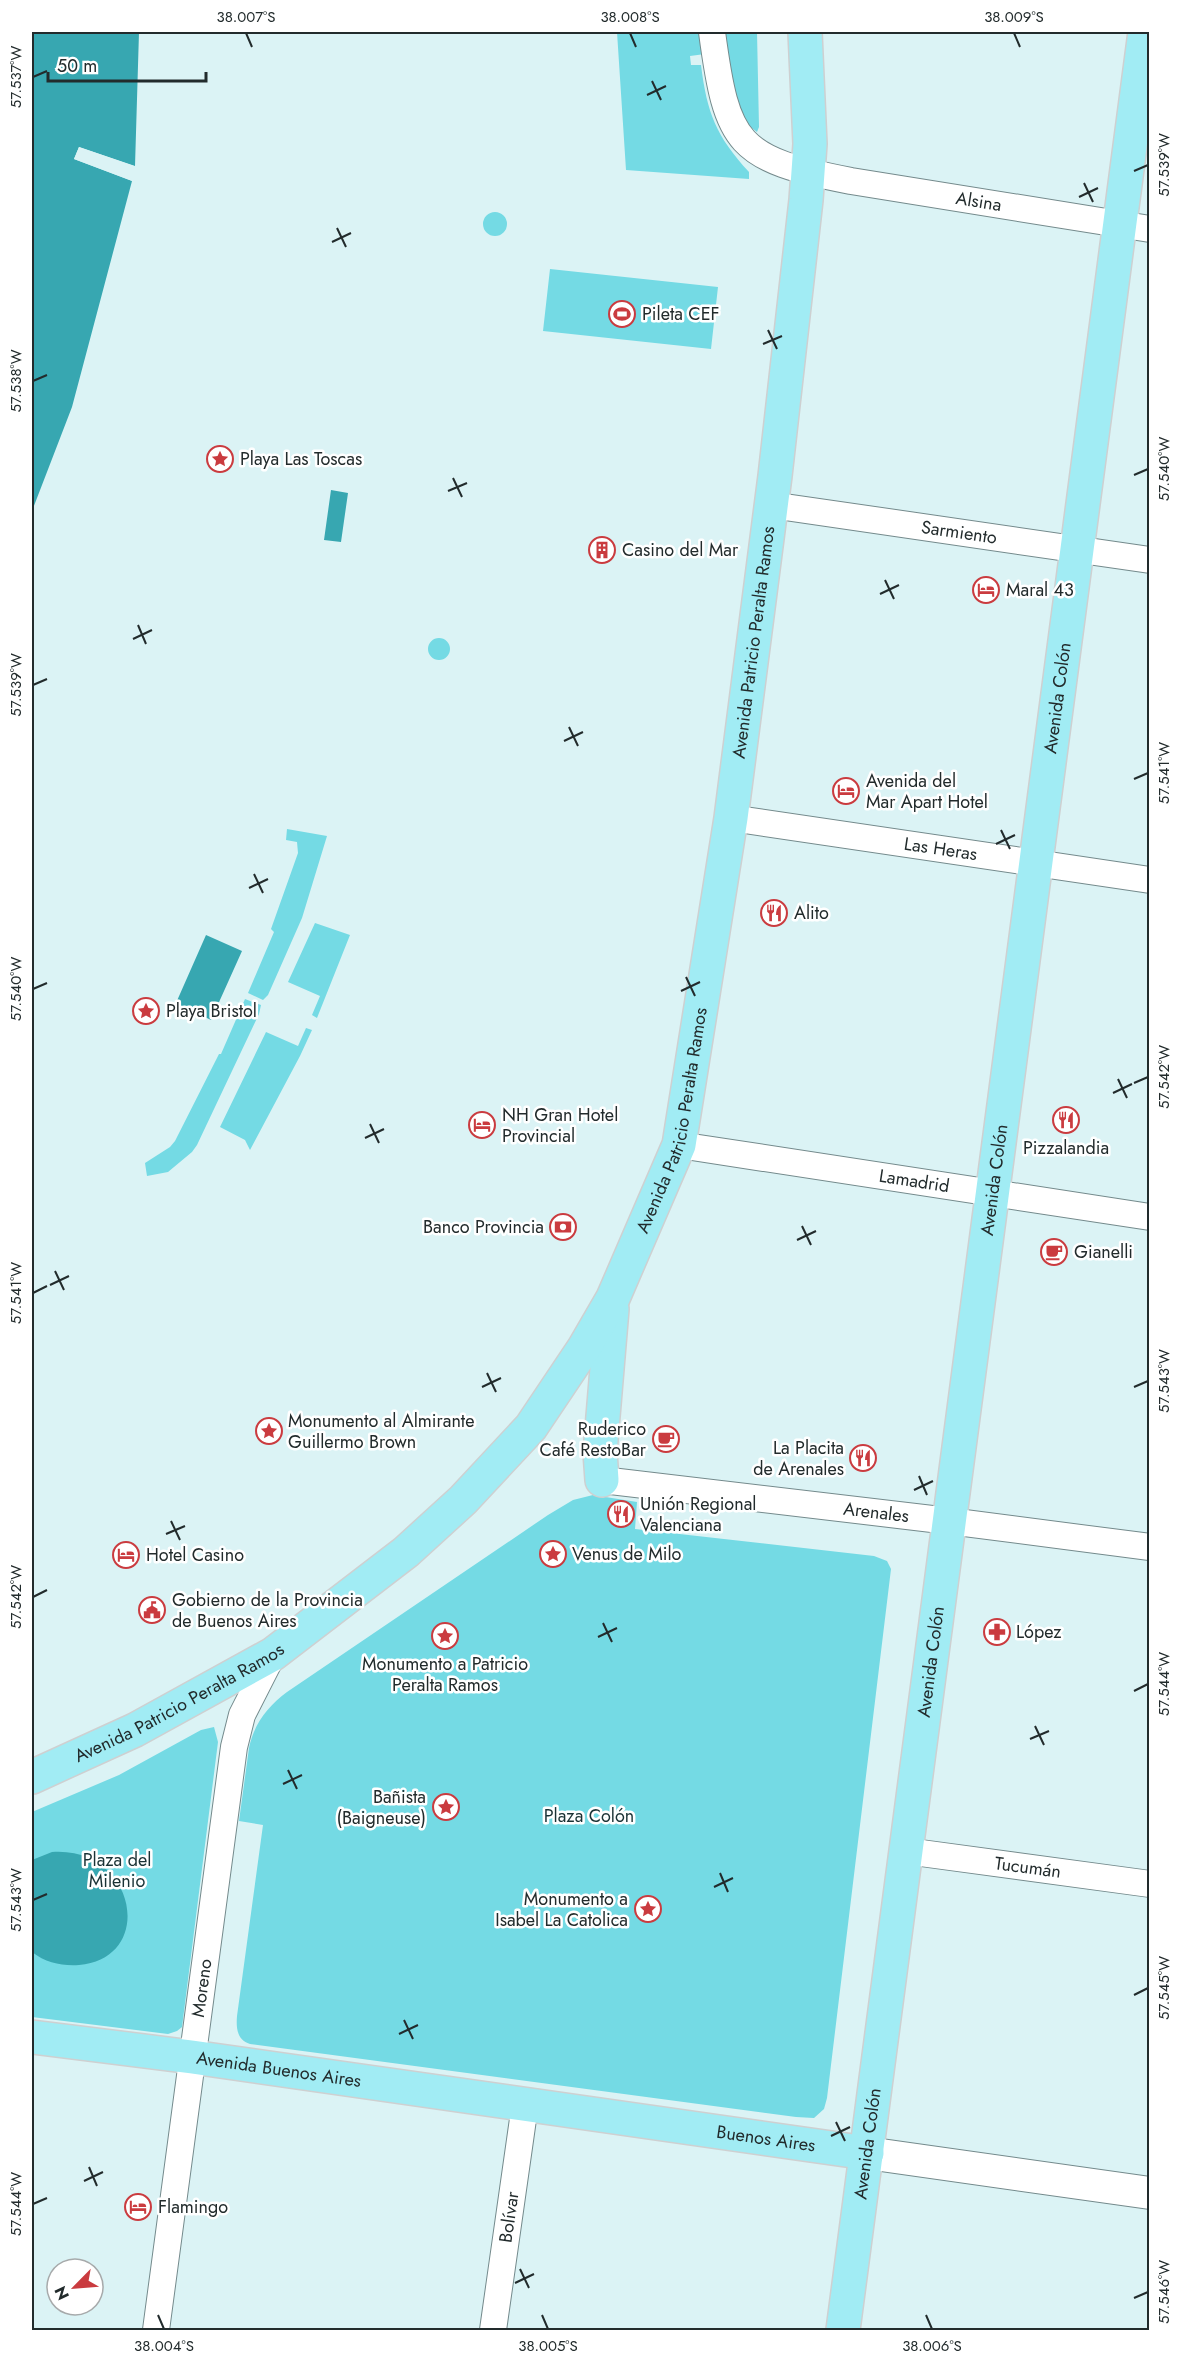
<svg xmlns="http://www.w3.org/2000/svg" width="1181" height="2362" viewBox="0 0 1181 2362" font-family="Jost,sans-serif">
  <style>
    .green { fill: #74dae4 }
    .water { fill: #37a7b1 }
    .pier { fill: #dbf3f5 }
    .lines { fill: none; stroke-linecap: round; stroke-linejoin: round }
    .minor-casing { stroke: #748a8c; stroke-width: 28 }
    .tertiary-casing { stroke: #748a8c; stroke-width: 34 }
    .primary-casing { stroke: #ced0d1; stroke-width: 36 }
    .minor { stroke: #fff; stroke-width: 26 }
    .tertiary { stroke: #fff; stroke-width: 32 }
    .primary { stroke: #a1ecf4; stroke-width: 33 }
    .ticks { fill: none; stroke: #222b2c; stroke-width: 2 }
    .labels { text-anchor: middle; stroke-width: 5; stroke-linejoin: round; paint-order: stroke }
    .street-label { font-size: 18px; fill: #222b2c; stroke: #fff }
    .poi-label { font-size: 18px; fill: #222b2c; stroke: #fff; text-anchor: start }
    .park-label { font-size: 18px; fill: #1a3235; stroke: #fff }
    .neatline { fill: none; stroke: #222b2c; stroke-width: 2 }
    .ticks-label { font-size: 15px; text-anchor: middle; fill: #222b2c }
  </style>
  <rect width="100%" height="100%" fill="#dbf3f5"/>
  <path class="green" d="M617 32H702L705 54 690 56 691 65H701C707 113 716 136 749 172V179L626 170Z
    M722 32H757L759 127 757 132C730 114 728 61 722 32Z
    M483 224a12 12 0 1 1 24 0a12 12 0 1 1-24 0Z
    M550 269 718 287 711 349 543 331Z
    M428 649a11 11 0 1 1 22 0a11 11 0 1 1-22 0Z
    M287 829 327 836 302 918 268 995 263 1000 248 993 274 932 271 929 298 853 297 842 286 840Z
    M315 923 350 935 317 1018 312 1015 320 996 288 982Z
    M245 999 261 1005 259 1014 197 1145 192 1152 168 1172 147 1176 145 1163 170 1147 175 1141 219 1054H221Z
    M306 1028 312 1030 300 1056 250 1150 245 1140 220 1127 266 1032 298 1046Z
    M593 1495 637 1502 635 1529 874 1556 887 1561 891 1569 827 2098 824 2109 814 2118 796 2117 250 2044C237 2040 236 2028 237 2016L263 1825 239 1821 249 1748C254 1724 267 1707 287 1692L548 1515 573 1500Z
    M214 1727 218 1742 182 2027 177 2031 168 2034 32 2017V1812L119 1775 201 1730Z"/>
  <path class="water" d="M32 32H139L135 166 79 147 74 159 132 181 72 407 32 511Z
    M331 490 348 493 341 542 324 540Z
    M206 935 242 951 211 1020 176 1003Z
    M52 1852C136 1846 157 1958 79 1965 62 1966 46 1963 32 1952V1860Z"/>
  <path class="pier" d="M79 147 137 167 134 169 80 150 78 157 133 178 135 182 74 159Z"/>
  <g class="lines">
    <defs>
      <g id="minor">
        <path id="s1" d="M712 32C727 145 737 159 851 181L1150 229"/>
        <path id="s2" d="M771 505 1150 560"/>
        <path id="s3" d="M731 818 1150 880"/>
        <path id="s4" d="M679 1145 1150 1217"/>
        <path id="s5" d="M602 1480 949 1521 1150 1547"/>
        <path id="s6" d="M906 1851 1150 1884"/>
        <path id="s7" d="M156 2330 234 1747 242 1715 273 1654"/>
        <path id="s8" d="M493 2330 525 2105"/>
      </g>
      <path id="tertiary" d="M867 2153 1150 2193"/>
      <g id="primary">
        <path d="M602 1480 600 1452 612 1309"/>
        <path id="s9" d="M32 1777 135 1730 273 1654 406 1552 463 1500 531 1427 584 1348 613 1298 679 1145 731 818 775 476 806 200 810 144 805 32"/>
        <path id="s10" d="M32 2037 192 2057 867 2153"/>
        <path id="s11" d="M843 2330 1145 32"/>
      </g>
    </defs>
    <use href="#minor" class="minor-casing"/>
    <use href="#tertiary" class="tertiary-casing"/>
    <use href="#primary" class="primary-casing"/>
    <use href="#minor" class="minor"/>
    <use href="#tertiary" class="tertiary"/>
    <use href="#primary" class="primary"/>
  </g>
  <path class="ticks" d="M246 33 252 47M630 33 636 47M1014 33 1020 47M33 77 47 71M652 81 661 100M647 95 666 86M1134 171 1148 165M1084 183 1093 202M1079 197 1098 188M337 228 346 247M332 242 351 233M768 330 777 349M763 344 782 336M33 381 47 375M1134 475 1148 469M453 478 462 497M448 491 467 483M885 580 894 599M880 594 899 585M138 625 146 644M133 639 152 630M33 685 47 679M569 727 578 746M564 741 583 732M1134 779 1148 773M1001 830 1010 849M996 844 1015 835M254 874 263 893M249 888 268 879M686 977 695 996M33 989 47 983M681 991 700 982M1118 1079 1127 1098M1134 1083 1148 1077M1113 1093 1132 1084M370 1124 379 1143M365 1138 384 1129M802 1226 811 1245M797 1240 816 1231M55 1271 64 1290M50 1285 69 1276M33 1293 47 1286M487 1373 496 1392M482 1387 501 1378M1134 1387 1148 1381M919 1476 927 1495M914 1490 933 1481M171 1521 180 1540M166 1534 185 1526M33 1597 47 1590M603 1623 612 1642M598 1637 617 1628M1134 1691 1148 1684M1035 1726 1044 1745M1030 1739 1049 1731M288 1770 297 1789M283 1784 302 1775M720 1873 728 1892M714 1887 733 1878M33 1900 47 1894M1134 1995 1148 1988M404 2020 413 2039M399 2034 418 2025M836 2122 845 2141M831 2136 850 2127M89 2167 97 2186M84 2181 103 2172M33 2204 47 2198M520 2269 529 2288M515 2283 534 2274M1134 2298 1148 2292M158 2315 164 2329M542 2315 548 2329M926 2315 932 2329"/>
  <defs>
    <symbol id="stadium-ring" viewBox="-11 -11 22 22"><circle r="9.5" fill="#fff" stroke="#ca3b3f" stroke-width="1.5"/><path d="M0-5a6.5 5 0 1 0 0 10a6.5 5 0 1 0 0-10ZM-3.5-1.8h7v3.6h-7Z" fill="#ca3b3f"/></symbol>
    <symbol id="sight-ring" viewBox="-11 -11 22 22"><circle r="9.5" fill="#fff" stroke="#ca3b3f" stroke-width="1.5"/><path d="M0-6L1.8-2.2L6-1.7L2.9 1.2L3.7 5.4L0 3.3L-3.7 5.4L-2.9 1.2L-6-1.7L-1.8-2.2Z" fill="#ca3b3f"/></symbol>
    <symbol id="building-ring" viewBox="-11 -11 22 22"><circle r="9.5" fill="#fff" stroke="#ca3b3f" stroke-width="1.5"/><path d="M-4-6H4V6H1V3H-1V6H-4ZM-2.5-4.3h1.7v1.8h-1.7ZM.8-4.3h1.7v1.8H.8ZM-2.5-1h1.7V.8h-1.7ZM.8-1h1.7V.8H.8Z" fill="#ca3b3f"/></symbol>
    <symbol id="hotel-ring" viewBox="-11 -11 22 22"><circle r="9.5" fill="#fff" stroke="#ca3b3f" stroke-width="1.5"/><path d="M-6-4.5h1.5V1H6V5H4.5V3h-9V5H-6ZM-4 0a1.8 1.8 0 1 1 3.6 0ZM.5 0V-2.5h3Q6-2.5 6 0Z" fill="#ca3b3f"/></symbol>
    <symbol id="restaurant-ring" viewBox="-11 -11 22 22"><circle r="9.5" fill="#fff" stroke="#ca3b3f" stroke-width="1.5"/><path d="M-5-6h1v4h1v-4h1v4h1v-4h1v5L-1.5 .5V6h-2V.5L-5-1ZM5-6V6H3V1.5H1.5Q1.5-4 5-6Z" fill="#ca3b3f"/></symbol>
    <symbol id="bank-ring" viewBox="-11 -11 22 22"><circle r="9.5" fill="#fff" stroke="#ca3b3f" stroke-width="1.5"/><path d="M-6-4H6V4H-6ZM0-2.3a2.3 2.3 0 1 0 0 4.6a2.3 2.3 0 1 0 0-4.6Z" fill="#ca3b3f"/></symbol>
    <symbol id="cafe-ring" viewBox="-11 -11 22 22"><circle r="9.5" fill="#fff" stroke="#ca3b3f" stroke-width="1.5"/><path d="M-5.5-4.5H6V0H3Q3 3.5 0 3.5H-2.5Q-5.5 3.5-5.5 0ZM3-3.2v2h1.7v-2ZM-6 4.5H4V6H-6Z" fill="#ca3b3f"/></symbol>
    <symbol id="civic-ring" viewBox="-11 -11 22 22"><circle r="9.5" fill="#fff" stroke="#ca3b3f" stroke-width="1.5"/><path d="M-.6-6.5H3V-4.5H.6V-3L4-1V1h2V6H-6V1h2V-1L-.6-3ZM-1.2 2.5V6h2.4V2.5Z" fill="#ca3b3f"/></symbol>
    <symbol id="pharmacy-ring" viewBox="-11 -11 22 22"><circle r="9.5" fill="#fff" stroke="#ca3b3f" stroke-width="1.5"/><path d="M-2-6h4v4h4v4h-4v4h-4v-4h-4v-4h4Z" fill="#ca3b3f"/></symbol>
  </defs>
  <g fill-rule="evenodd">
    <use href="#stadium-ring" x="607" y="299" width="30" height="30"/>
    <use href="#sight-ring" x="205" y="444" width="30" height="30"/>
    <use href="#building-ring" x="587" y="535" width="30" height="30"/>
    <use href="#hotel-ring" x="971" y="575" width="30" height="30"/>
    <use href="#hotel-ring" x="831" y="776" width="30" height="30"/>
    <use href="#restaurant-ring" x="759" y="898" width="30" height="30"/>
    <use href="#sight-ring" x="131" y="996" width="30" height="30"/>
    <use href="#restaurant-ring" x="1051" y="1105" width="30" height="30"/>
    <use href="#hotel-ring" x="467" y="1110" width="30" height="30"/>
    <use href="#bank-ring" x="548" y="1212" width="30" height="30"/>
    <use href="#cafe-ring" x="1039" y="1237" width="30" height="30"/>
    <use href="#sight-ring" x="254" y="1416" width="30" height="30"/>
    <use href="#cafe-ring" x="651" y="1424" width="30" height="30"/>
    <use href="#restaurant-ring" x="848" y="1443" width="30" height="30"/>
    <use href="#restaurant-ring" x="606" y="1499" width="30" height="30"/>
    <use href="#sight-ring" x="538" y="1539" width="30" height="30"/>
    <use href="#hotel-ring" x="111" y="1540" width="30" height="30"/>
    <use href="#civic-ring" x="137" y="1595" width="30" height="30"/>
    <use href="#pharmacy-ring" x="982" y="1617" width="30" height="30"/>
    <use href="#sight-ring" x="430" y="1621" width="30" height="30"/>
    <use href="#sight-ring" x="431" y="1792" width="30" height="30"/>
    <use href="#sight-ring" x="633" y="1894" width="30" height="30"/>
    <use href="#hotel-ring" x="123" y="2192" width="30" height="30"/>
  </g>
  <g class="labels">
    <g class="street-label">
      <text dy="6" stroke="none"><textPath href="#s1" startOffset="360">Alsina</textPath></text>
      <text dy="6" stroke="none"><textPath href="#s2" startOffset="190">Sarmiento</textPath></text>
      <text dy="6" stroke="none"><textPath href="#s9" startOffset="1443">Avenida Patricio Peralta Ramos</textPath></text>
      <text dy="6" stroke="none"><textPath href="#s11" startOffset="1646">Avenida Colón</textPath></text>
      <text dy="6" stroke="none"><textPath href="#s3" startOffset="212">Las Heras</textPath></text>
      <text dy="6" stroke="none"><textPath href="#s9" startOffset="957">Avenida Patricio Peralta Ramos</textPath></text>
      <text dy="6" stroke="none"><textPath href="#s11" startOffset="1160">Avenida Colón</textPath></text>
      <text dy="6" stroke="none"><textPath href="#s4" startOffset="238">Lamadrid</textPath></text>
      <text dy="6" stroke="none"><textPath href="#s5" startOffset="276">Arenales</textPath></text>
      <text dy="6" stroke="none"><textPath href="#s11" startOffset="674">Avenida Colón</textPath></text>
      <text dy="6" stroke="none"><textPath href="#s9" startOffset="165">Avenida Patricio Peralta Ramos</textPath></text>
      <text dy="6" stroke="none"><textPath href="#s6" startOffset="123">Tucumán</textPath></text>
      <text dy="6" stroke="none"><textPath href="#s7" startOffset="345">Moreno</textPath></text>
      <text dy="6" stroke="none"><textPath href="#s10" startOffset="249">Avenida Buenos Aires</textPath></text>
      <text dy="6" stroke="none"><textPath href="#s10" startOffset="741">Buenos Aires</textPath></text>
      <text dy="6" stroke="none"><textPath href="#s11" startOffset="188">Avenida Colón</textPath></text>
      <text dy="6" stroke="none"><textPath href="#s8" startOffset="114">Bolívar</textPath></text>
    </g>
    <g class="poi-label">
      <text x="642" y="320">Pileta CEF</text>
      <text x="240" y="465">Playa Las Toscas</text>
      <text x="622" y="556">Casino del Mar</text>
      <text x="1006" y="596">Maral 43</text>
      <text x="866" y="787">Avenida del<tspan x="866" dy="21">Mar Apart Hotel</tspan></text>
      <text x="794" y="919">Alito</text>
      <text x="166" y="1017">Playa Bristol</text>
      <text x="502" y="1121">NH Gran Hotel<tspan x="502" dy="21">Provincial</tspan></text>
      <text x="1066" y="1154" text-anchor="middle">Pizzalandia</text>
      <text x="544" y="1233" text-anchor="end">Banco Provincia</text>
      <text x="1074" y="1258">Gianelli</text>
      <text x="288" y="1427">Monumento al Almirante<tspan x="288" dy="21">Guillermo Brown</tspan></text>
      <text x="646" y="1435" text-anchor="end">Ruderico<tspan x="646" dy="21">Café RestoBar</tspan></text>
      <text x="844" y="1454" text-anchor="end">La Placita<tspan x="844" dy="21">de Arenales</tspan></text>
      <text x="640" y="1510">Unión Regional<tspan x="640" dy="21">Valenciana</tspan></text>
      <text x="572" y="1560">Venus de Milo</text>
      <text x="146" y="1561">Hotel Casino</text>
      <text x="172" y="1606">Gobierno de la Provincia<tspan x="172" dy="21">de Buenos Aires</tspan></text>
      <text x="1016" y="1638">López</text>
      <text x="445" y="1670" text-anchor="middle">Monumento a Patricio<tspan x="445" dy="21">Peralta Ramos</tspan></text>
      <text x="426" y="1803" text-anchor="end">Bañista<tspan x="426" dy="21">(Baigneuse)</tspan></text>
      <text x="628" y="1905" text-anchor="end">Monumento a<tspan x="628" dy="21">Isabel La Catolica</tspan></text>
      <text x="158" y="2213">Flamingo</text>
    </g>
    <g class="park-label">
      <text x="589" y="1822">Plaza Colón</text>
      <text x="117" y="1866">Plaza del<tspan x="117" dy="21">Milenio</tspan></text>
    </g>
  </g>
  <rect width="1181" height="2362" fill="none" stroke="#ffffff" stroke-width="66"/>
  <g transform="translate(75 2287) rotate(245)"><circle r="28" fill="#ffffff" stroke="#a7aaab" stroke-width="1.5"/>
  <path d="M0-4.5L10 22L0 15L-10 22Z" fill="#ca3b3f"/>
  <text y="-9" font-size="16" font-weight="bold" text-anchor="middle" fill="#222b2c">N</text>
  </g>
  <path d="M48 72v9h158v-9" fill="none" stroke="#222b2c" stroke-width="3"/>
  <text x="57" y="72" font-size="18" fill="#222b2c" stroke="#ffffff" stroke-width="4.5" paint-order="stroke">50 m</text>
  <rect x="33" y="33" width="1115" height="2296" class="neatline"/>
  <g class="ticks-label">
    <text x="246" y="22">38.007°S</text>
    <text x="630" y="22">38.008°S</text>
    <text x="1014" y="22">38.009°S</text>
    <text transform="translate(16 77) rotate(-90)" y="5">57.537°W</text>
    <text transform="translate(1164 165) rotate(-90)" y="5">57.539°W</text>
    <text transform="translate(16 381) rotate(-90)" y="5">57.538°W</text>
    <text transform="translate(1164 469) rotate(-90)" y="5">57.540°W</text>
    <text transform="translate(16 685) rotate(-90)" y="5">57.539°W</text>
    <text transform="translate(1164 773) rotate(-90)" y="5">57.541°W</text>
    <text transform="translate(16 989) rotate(-90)" y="5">57.540°W</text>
    <text transform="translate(1164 1077) rotate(-90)" y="5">57.542°W</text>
    <text transform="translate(16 1293) rotate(-90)" y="5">57.541°W</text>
    <text transform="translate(1164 1381) rotate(-90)" y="5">57.543°W</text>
    <text transform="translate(16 1597) rotate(-90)" y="5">57.542°W</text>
    <text transform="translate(1164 1684) rotate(-90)" y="5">57.544°W</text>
    <text transform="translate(16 1900) rotate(-90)" y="5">57.543°W</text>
    <text transform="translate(1164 1988) rotate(-90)" y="5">57.545°W</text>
    <text transform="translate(16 2204) rotate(-90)" y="5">57.544°W</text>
    <text transform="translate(1164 2292) rotate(-90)" y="5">57.546°W</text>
    <text x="164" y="2351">38.004°S</text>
    <text x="548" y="2351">38.005°S</text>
    <text x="932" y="2351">38.006°S</text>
  </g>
</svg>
